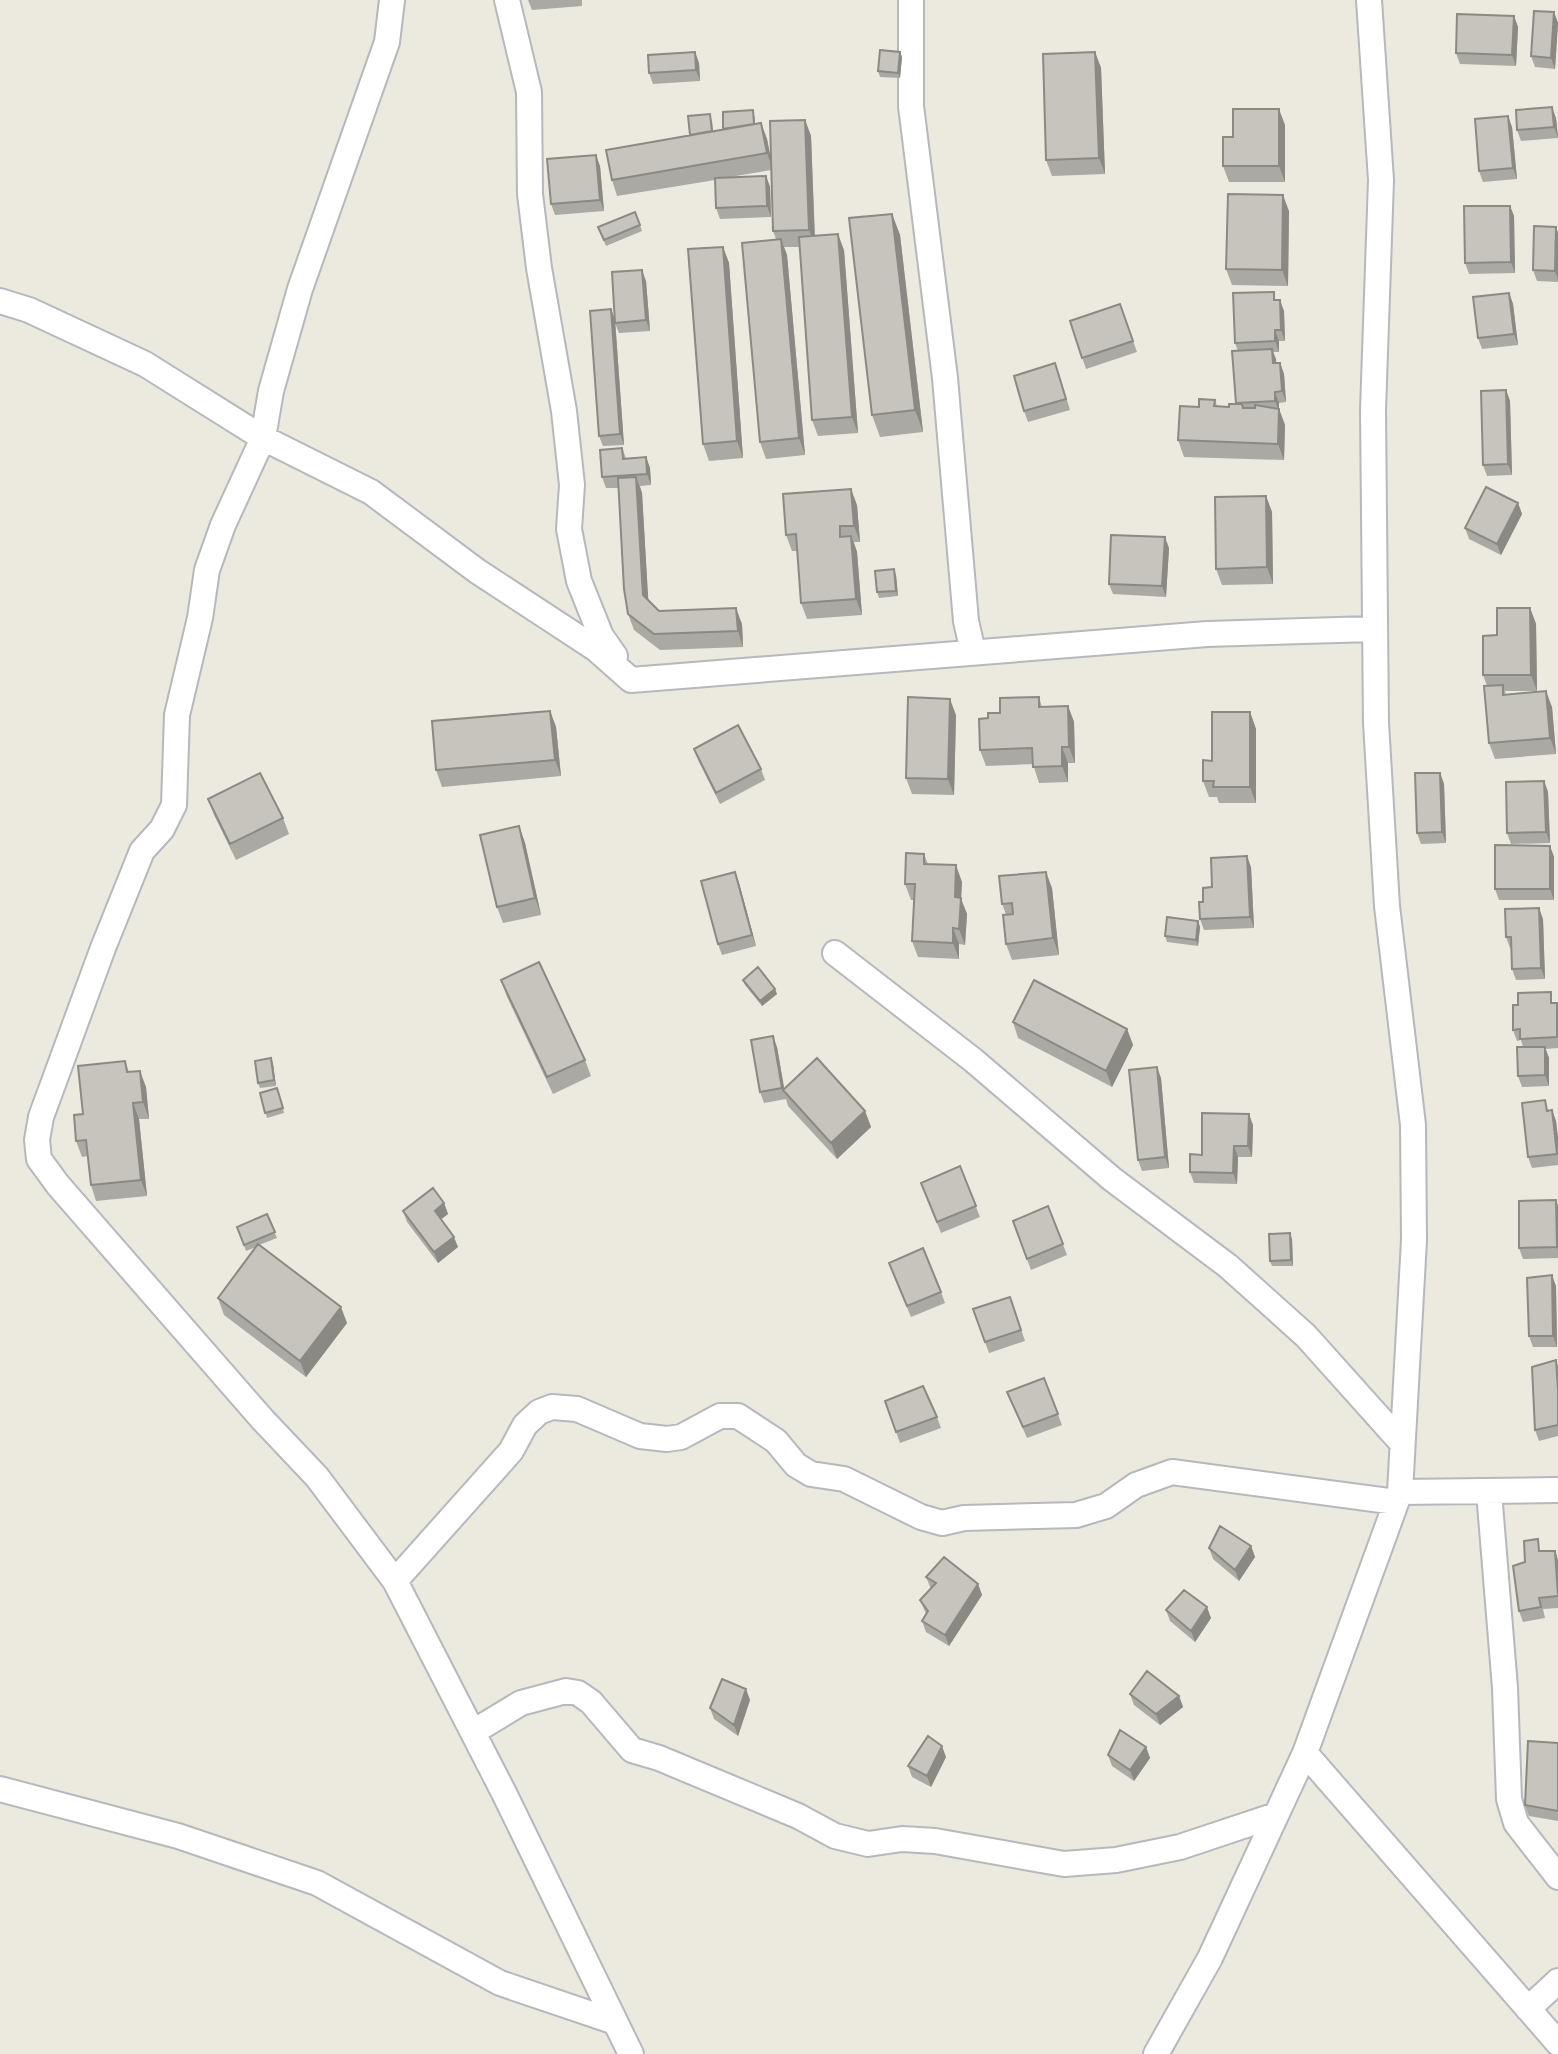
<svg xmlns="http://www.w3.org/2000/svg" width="1558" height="2054" viewBox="0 0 1558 2054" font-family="Inter,sans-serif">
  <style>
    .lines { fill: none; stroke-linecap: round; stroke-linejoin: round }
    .minor-casing { stroke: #b5b8bd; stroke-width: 28 }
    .minor { stroke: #fff; stroke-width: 24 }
    .wall { fill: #aba9a3 }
    .shaded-wall { fill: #8b8984 }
    .building { fill: #c7c4bd; stroke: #8b8984; stroke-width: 2 }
  </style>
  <rect width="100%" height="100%" fill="#ece9df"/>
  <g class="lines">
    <defs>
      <path id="minor" d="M392 0 387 42 300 289 271 391 263 438 223 525 207 570 200 618 177 715 174 805 162 829 142 851 103 948 41 1117 37 1140 39 1159 58 1185 263 1420 317 1477 395 1581 505 1795 631 2054
        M507 0 529 92 530 194 539 268 564 411 572 485 569 529 579 581 601 636 615 656
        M911 0V106L945 378 966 621 973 652
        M1369 0 1381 180 1373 410 1376 723 1387 906 1413 1125 1414 1240 1400 1492
        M0 301 29 310 145 364 263 438 371 492 477 571 596 649 631 680 1207 634 1372 629
        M835 953 973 1060 1112 1179 1228 1266 1306 1336 1401 1442
        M1489 1492 1505 1688 1509 1799 1516 1823 1558 1877
        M395 1581 511 1451 525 1425 539 1412 552 1407 577 1409 640 1436 667 1439 681 1437 720 1416H738L776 1441 796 1465 811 1474 844 1479 921 1517 942 1523 964 1518 1076 1515 1106 1506 1136 1485 1172 1472 1396 1502
        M473 1732 521 1703 566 1691 578 1693 591 1702 632 1750 659 1758 798 1816 835 1836 868 1844 902 1839 935 1841 1064 1864 1116 1860 1180 1847 1276 1815
        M1305 1753 1558 2043
        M0 1789 178 1836 317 1883 500 1983 612 2021
        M1528 2009 1558 1981
        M1156 2054 1210 1958 1305 1753 1400 1492 1558 1490"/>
    </defs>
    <use href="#minor" class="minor-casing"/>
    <use href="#minor" class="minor"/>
  </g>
  <path class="wall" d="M528 0H582V6L532 10Z
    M1554 12 1558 23 1555 69 1535 67 1531 56Z
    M1514 16 1518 27 1516 66 1460 64 1456 53Z
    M695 52 699 63 700 81 653 84 649 73Z
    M900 52 902 57 900 78 880 77 878 71Z
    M1095 52 1101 68 1105 174 1052 176 1046 160Z
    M755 116V124L761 123 767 139 771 160 805 120 811 136 815 236 844 250 858 433 818 436 812 420 800 247H784L787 255 805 455 766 459 760 442 776 239 773 231 771 170 724 178 766 176 770 187 771 217 720 219 716 208 715 180 617 196 612 180 690 135 712 120 713 131 723 129Z
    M1556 118 1558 138 1521 141 1517 130Z
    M1285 125V182H1229L1223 166 1233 137Z
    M1512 127 1517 179 1483 182 1479 171Z
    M600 166 604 211 555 215 551 204Z
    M1510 206 1514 216 1515 273 1469 274 1465 263Z
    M1289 211 1288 286 1232 285 1226 269Z
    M892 214 900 235 923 432 880 437 872 415Z
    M640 225 642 231 606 246 598 227Z
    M1556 227 1558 233V282L1537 281 1533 270Z
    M723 247 729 263 743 458 709 461 703 444Z
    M646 281 650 331 619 333 615 323Z
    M1509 293 1513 304 1518 345 1482 349 1478 338Z
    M1277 300 1284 311 1285 341H1279V352H1273L1276 363H1280L1284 374 1286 402 1279 403V409L1285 425 1284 460 1184 457 1178 440 1199 407 1215 400 1217 406 1229 407 1236 404 1238 351 1235 343Z
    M1120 304 1137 352 1086 369 1070 321Z
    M611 309 615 320 624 445 603 446 599 436Z
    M1059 374 1070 410 1028 422 1024 411Z
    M1506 390 1510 401 1512 475 1487 476 1483 465Z
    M622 448 626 458 646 457 650 468 651 485 640 486 642 493 648 600 659 611 742 624 743 647 660 650 634 630 628 614 619 488H606L602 477Z
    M1266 496 1272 512 1273 584 1222 585 1216 569Z
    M1518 503 1522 514 1501 555 1469 539 1465 528Z
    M857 505 860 542H854L857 552 862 615 807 619 801 603 797 551H792L786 535Z
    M1169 548 1166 597 1113 594 1109 584Z
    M896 575 898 596 879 598 877 592Z
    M1530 608 1536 624 1537 691H1505L1506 695 1552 707 1556 754 1495 759 1489 743 1487 686 1483 675 1497 635Z
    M1039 697 1042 707 1068 706 1074 722 1075 763H1068V782L1039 783 1033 764 986 766 980 750 988 718Z
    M550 711 556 727 561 776 442 787 436 770Z
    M1250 712 1256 729V803H1219L1217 797H1209L1203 781 1212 761Z
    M956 715 954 795 912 794 906 778Z
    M694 749 761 769 765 780 720 804 698 760Z
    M1440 773 1444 784 1446 843 1421 844 1417 833Z
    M1544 781 1548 792 1550 843 1511 844 1507 833Z
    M208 799 283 818 289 834 236 860 214 815Z
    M519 826 525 843 541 915 503 923 497 907Z
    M1550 846 1554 857V900H1499L1495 889Z
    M924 854 928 864 962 882 961 899 967 914 965 945 959 944V959L918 957 912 941 914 900H911L905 884Z
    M1251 867 1254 928 1204 930 1200 919 1203 902 1212 887Z
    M735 872 739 883 756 946 722 955 718 944Z
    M1052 888 1059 955 1012 960 1006 944V914L1002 904Z
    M1543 919 1545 979 1516 980 1512 969V948H1510L1506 937Z
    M1198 921 1200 927 1198 946 1167 942 1165 936Z
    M501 980 585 1060 591 1076 553 1094 507 997Z
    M743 980 777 994 762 1006 745 985Z
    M1555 1003H1557L1558 1007V1048L1545 1049 1549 1058V1086L1522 1087 1518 1076 1523 1047 1521 1040 1517 1041 1513 1030Z
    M1013 1022 1127 1029 1133 1045 1112 1087 1018 1038Z
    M777 1047 784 1089 865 1111 871 1127 837 1159 788 1106 786 1099 764 1103 760 1092Z
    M271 1058 273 1064 276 1086 260 1088 258 1083Z
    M125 1061 129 1072 146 1087 149 1119H139L147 1196 96 1201 91 1185 88 1156 82 1157 76 1141 83 1114Z
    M1161 1078 1169 1168 1142 1171 1138 1160Z
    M260 1093H279L284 1113 267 1118Z
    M1552 1110 1556 1121 1558 1138V1165L1532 1168 1528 1157 1549 1111Z
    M1253 1125 1252 1157H1238L1237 1184 1194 1183 1190 1172 1202 1155Z
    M960 1166 980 1217 941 1233 921 1183Z
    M1556 1200 1558 1206V1258L1523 1259 1519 1248Z
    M444 1203 448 1214 441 1219 458 1247 438 1263 407 1222 403 1211Z
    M1048 1206 1067 1255 1031 1270 1013 1221Z
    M267 1214 277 1238 259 1245 347 1323 306 1377 224 1315 218 1298 256 1247 246 1251 237 1227Z
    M1292 1239 1293 1266H1272L1270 1261Z
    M893 1274 941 1292 945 1303 911 1317Z
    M1556 1286 1557 1347H1533L1529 1336Z
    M1010 1297 1025 1341 989 1353 973 1309Z
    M1556 1360 1558 1366V1436L1539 1441 1535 1430Z
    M1044 1378 1062 1425 1027 1438 1007 1392Z
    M885 1401 937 1417 941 1428 900 1443Z
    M1251 1546 1255 1557 1239 1581 1213 1559 1209 1548Z
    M1542 1551H1555L1558 1560V1608L1543 1609 1545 1618 1523 1622 1519 1611 1525 1562Z
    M926 1577 978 1584 982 1595 949 1646 926 1632 922 1621 926 1614 920 1600 931 1589Z
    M1166 1610 1211 1618 1195 1642 1170 1621Z
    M1130 1694 1179 1696 1183 1707 1160 1725 1134 1705Z
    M750 1700 738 1736 714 1719 710 1708Z
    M1558 1743V1821L1529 1816 1525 1805Z
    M1146 1747 1150 1758 1134 1781 1112 1766 1108 1755Z
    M946 1757 931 1787 912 1777 908 1766Z"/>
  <path class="shaded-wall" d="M1554 12 1558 23 1555 69 1551 58Z
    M1514 16 1518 27 1516 66 1512 55Z
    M695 52 699 63 700 81 696 70Z
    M900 52 902 57 900 78 898 73Z
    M1095 52 1101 68 1105 174 1099 158Z
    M1552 107 1556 118 1558 138 1554 127Z
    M1279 109 1285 125V182L1279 166Z
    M1508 116 1512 127 1517 179 1513 168Z
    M805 120 811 136 815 246 809 230Z
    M761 123 767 139 773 170 767 153Z
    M596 155 600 166 604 211 600 200Z
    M766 176 770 187 771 217 767 206Z
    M1283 195 1289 211 1288 286 1282 270Z
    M1510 206 1514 216 1515 273 1511 262Z
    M892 214 900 235 923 432 915 410Z
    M1556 227 1558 233V280L1555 271Z
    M838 234 844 250 858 433 852 417Z
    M781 239 787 255 805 455 799 438Z
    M723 247 729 263 743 458 737 441Z
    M642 270 646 281 650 331 646 320Z
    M1509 293 1513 304 1518 345 1514 334Z
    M1280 300 1284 311 1285 341 1281 330Z
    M611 309 615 320 624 445 620 434Z
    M1275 330 1279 341V352L1275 341Z
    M1272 349 1276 359 1277 374 1273 363Z
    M1280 363 1284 374 1286 402 1282 391Z
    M1506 390 1510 401 1512 475 1508 464Z
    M1275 392 1279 403V409L1285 425 1284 460 1278 444 1279 411 1275 401Z
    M646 457 650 468 651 485 647 474Z
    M636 477 642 493 649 611 643 595Z
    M851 489 857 505 860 542 854 526Z
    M1266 496 1272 512 1273 584 1267 567Z
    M1518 503 1522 514 1501 555 1497 544Z
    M851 536 857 552 862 615 856 599Z
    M1165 537 1169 548 1166 597 1162 586Z
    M894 569 896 575 898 596 896 591Z
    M736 608 742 624 743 647 738 631Z
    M1530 608 1536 624 1537 691 1531 675Z
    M1546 691 1552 707 1556 754 1550 738Z
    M950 699 956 715 954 795 948 779Z
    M1068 706 1074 722 1075 763 1069 747Z
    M550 711 556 727 561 776 555 760Z
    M1250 712 1256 729V803L1250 787Z
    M1062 747 1068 763V782L1062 766Z
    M1440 773 1444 784 1446 843 1442 832Z
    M1544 781 1548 792 1550 843 1546 832Z
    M519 826 525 843 541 915 535 898Z
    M1550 846 1554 857V900L1550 889Z
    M1247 856 1251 867 1254 928 1250 917Z
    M956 865 962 882 961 899 967 914 965 945 959 929 955 897Z
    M735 872 739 883 756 946 752 935Z
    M1046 872 1052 888 1059 955 1053 938Z
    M1539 908 1543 919 1545 979 1541 968Z
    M1198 921 1200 927 1198 946 1196 940Z
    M953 928 959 944V959L953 943Z
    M775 989 777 994 762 1006 760 1001Z
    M1127 1029 1133 1045 1112 1087 1106 1071Z
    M773 1036 777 1047 785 1093 782 1088Z
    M1545 1047 1549 1058V1086L1545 1075Z
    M271 1058 273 1064 276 1086 274 1080Z
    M1157 1067 1161 1078 1169 1168 1165 1157Z
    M140 1071 146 1087 149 1119 143 1102Z
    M133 1103 139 1119 147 1196 141 1180Z
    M1552 1110 1556 1121 1558 1138V1157Z
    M865 1111 871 1127 837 1159 831 1143Z
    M1249 1114 1253 1125 1252 1157 1248 1146Z
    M1234 1146 1238 1157 1237 1184 1233 1173Z
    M1556 1200 1558 1206V1251L1557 1247Z
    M444 1203 448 1214 439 1221 435 1211Z
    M1290 1233 1292 1239 1293 1266 1291 1260Z
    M454 1237 458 1247 438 1263 434 1252Z
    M1552 1275 1556 1286 1557 1347 1553 1336Z
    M341 1307 347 1323 306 1377 300 1361Z
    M1251 1546 1255 1557 1239 1581 1235 1570Z
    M1555 1551 1558 1560V1589Z
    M978 1584 982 1595 949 1646 945 1635Z
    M1207 1607 1211 1618 1195 1642 1191 1631Z
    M746 1689 750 1700 738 1736 734 1725Z
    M1179 1696 1183 1707 1160 1725 1156 1714Z
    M942 1746 946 1757 931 1787 927 1776Z
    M1146 1747 1150 1758 1134 1781 1130 1770Z"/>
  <path class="building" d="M1534 11 1554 12 1551 58 1531 56Z
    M1457 14 1514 16 1512 55 1456 53Z
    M880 50 900 52 898 73 878 71Z
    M695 52 696 70 649 73 648 55Z
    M1095 52 1099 158 1046 160 1043 54Z
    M1552 107 1554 127 1517 130 1516 110Z
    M1233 109H1279V166H1223V137H1233Z
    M753 110 754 124 723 129V112Z
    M710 114 712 131 690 135 688 116Z
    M1508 116 1513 168 1479 171 1475 119Z
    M805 120 809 230 773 231 770 121Z
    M761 123 767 153 612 180 606 150Z
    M596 155 600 200 551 204 547 159Z
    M766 176 767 206 716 208 715 178Z
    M1228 194 1283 195 1282 270 1226 269Z
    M1464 206H1510L1511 262 1465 263Z
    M635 212 640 225 604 240 598 227Z
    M892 214 915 410 872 415 849 218Z
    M1534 226 1556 227 1555 271 1533 270Z
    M838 234 852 417 812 420 799 237Z
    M781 239 799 438 760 442 742 243Z
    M723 247 737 441 703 444 688 249Z
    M642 270 646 320 615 323 612 272Z
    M1274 292V300H1280L1281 330H1275V341L1235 343 1233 293Z
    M1509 293 1514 334 1478 338 1473 297Z
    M1120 304 1133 341 1082 358 1070 321Z
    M611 309 620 434 599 436 590 311Z
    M1272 349 1273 363H1280L1282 391 1275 392V401L1236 403 1232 351Z
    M1055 363 1066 399 1024 411 1014 376Z
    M1506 390 1508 464 1483 465 1481 391Z
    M1199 399 1215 400 1214 406 1229 407V404H1242L1243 408H1255V405L1279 409 1278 444 1178 440 1180 406 1199 407Z
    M622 448 623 459 646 457 647 474 602 477 600 450Z
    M636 477 643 595 659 611 736 608 738 631 654 634 628 614 624 589 618 478Z
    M1486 487 1518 503 1497 544 1465 528Z
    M851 489 854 526H840V537L851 536 856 599 801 603 796 534 786 535 783 494Z
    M1266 496 1267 567 1216 569 1215 497Z
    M1111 535 1165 537 1162 586 1109 584Z
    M894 569 896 591 877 592 875 571Z
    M1497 608H1530L1531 675H1483V636L1497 635Z
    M1503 685V695L1546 691 1550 738 1489 743 1484 686Z
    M908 697 950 699 948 779 906 778Z
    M1039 697V707L1068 706 1069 747H1062V766L1033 767 1032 748 980 750 979 719 988 718V713H1000V698Z
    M550 711 555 760 436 770 432 721Z
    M1212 712H1250V787H1213L1214 781H1203V760L1212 761Z
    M738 725 761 769 716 793 694 749Z
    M260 773 283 818 230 844 208 799Z
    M1415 773H1440L1442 832 1417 833Z
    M1544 781 1546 832 1507 833 1506 782Z
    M519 826 535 898 497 907 480 835Z
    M1495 845 1550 846V889H1495Z
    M906 853 924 854V864L956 865 955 897 961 898 959 929 953 928V943L912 941 915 884H905Z
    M1247 856 1250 917 1200 919 1199 902H1203V888L1212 887 1211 858Z
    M735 872 752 935 718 944 701 881Z
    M1046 872 1053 938 1006 944 1003 915 1013 914 1012 903 1002 904 999 876Z
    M1539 908 1541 968 1512 969 1511 937H1506L1505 909Z
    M1167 917 1198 921 1196 940 1165 936Z
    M539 962 585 1060 547 1077 501 980Z
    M758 967 775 989 760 1001 743 980Z
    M1034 980 1127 1029 1106 1071 1013 1022Z
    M1551 992V1003H1557V1037L1520 1039V1029L1513 1030V1005H1518V993Z
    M773 1036 782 1088 760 1092 751 1040Z
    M1517 1047H1545V1075L1518 1076Z
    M271 1058 274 1080 258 1083 255 1061Z
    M817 1058 865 1111 831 1143 783 1090Z
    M125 1061 127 1072 140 1071 143 1102 133 1103 141 1180 91 1185 86 1140 76 1141 74 1115 83 1114 78 1066Z
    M1157 1067 1165 1157 1138 1160 1129 1070Z
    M277 1088 283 1108 265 1113 260 1093Z
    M1545 1100 1547 1111 1552 1110 1557 1154 1528 1157 1522 1103Z
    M1202 1113 1249 1114 1248 1146H1234L1233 1173 1190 1172V1154L1202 1155Z
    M960 1166 976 1206 937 1222 921 1183Z
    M433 1188 444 1203 435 1211 454 1237 434 1252 403 1211Z
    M1556 1200 1557 1247 1519 1248V1201Z
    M1048 1206 1063 1244 1027 1259 1013 1221Z
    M267 1214 275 1232 244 1245 237 1227Z
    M1290 1233 1291 1260 1270 1261 1269 1234Z
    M258 1244 341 1307 300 1361 218 1298Z
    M923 1248 941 1292 907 1306 889 1263Z
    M1552 1275 1553 1336H1529L1527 1278Z
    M1010 1297 1021 1330 985 1342 973 1309Z
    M1556 1360 1558 1390V1425L1535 1430 1532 1367Z
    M1044 1378 1058 1414 1023 1427 1007 1392Z
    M923 1386 937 1417 896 1432 885 1401Z
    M1220 1526 1251 1546 1235 1570 1209 1548Z
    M1538 1539 1539 1551H1555L1558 1596 1539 1598 1541 1607 1519 1611 1513 1566 1525 1562 1524 1541Z
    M944 1557 978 1584 945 1635 922 1621 928 1611 920 1600 936 1583 926 1577Z
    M1184 1590 1207 1607 1191 1631 1166 1610Z
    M1147 1671 1179 1696 1156 1714 1130 1694Z
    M722 1679 746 1689 734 1725 710 1708Z
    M1120 1730 1146 1747 1130 1770 1108 1755Z
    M928 1736 942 1746 927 1776 908 1766Z
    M1528 1741 1558 1743V1811L1525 1805Z"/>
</svg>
